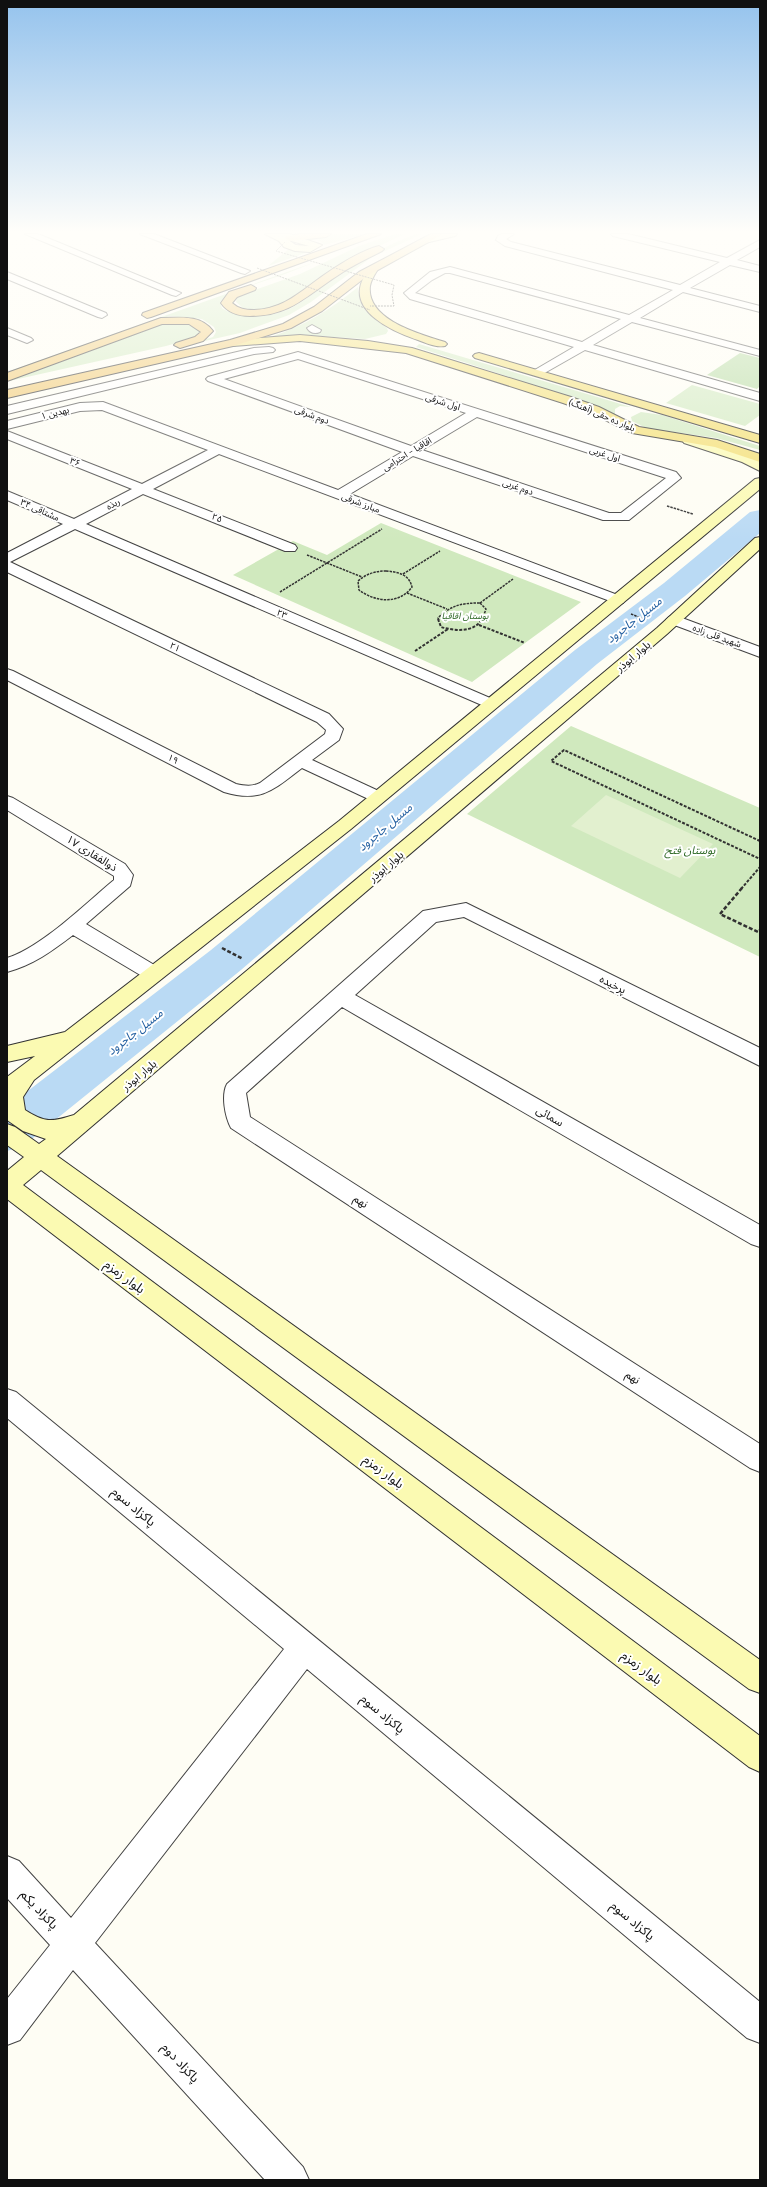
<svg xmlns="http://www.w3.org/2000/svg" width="767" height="2187" viewBox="0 0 767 2187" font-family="Lora,'Noto Sans Arabic',serif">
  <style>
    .green { fill: #d0e9be }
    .forest { fill: #b3d99e }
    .pitch { fill: #e2f0cf }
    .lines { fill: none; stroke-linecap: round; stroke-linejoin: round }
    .river { fill: #badaf4; fill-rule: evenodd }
    .minor-casing { stroke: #434343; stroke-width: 2 }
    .secondary-casing { stroke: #323232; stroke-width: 2 }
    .primary-casing { stroke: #212121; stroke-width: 2 }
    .trunk-casing { stroke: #212121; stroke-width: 2 }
    .path-far2 { stroke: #323232; stroke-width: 1.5; stroke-dasharray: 2.5 1; stroke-linecap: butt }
    .path-far1 { stroke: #323232; stroke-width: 2; stroke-dasharray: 3 1.5; stroke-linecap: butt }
    .path { stroke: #323232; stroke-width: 2.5; stroke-dasharray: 4 2; stroke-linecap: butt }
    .minor { fill: #fff; fill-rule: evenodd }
    .secondary { fill: #fbfab2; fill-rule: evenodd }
    .primary { fill: #f3de70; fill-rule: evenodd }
    .trunk { fill: #f0c669; fill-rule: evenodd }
    .path-bridge { stroke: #323232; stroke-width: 1; stroke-dasharray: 2 1; stroke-linecap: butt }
    .labels { text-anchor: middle; stroke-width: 4; stroke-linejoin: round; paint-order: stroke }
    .far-street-label { font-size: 9px; fill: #101010; stroke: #fff }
    .far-park-label { font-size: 9px; font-style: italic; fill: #2a6622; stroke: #fff }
    .street-label { font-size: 11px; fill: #101010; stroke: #fff }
    .park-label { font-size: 11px; font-style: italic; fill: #2a6622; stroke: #fff }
    .water-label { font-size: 12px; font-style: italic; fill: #1d5b9e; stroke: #fff }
    .near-street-label { font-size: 13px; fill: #101010; stroke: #fff }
  </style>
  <rect width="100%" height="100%" fill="#fefdf4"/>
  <path class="green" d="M335 234H365L324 245 319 240 304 239Z
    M395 234H405L377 247 284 306 256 310 243 308 236 302 237 298 241 295 300 274 359 246Z
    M416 234H422L372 257 311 302 289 315 240 333 187 345 213 337 216 332 214 327 202 319 169 316 7 374V372L318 261 285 274 229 293 220 302 222 308C230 314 241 316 250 316 294 318 310 293 343 271 366 257 391 243 416 234Z
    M290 248 317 249 268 266Z
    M358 287C359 311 370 315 387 328L388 331 386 334 365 339 318 336 270 337C304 326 330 310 358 287Z
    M166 323 187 324 200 331V334L191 339 166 346 9 381Z
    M419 344 631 407 620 406 615 409V416C550 389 483 368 416 347Z
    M692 385 760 404V415L745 426 666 403Z
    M641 412 662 415 760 446V450L716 438 646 428 632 421 631 417Z
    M381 523 581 602 472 682 233 575 293 541 327 555Z
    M571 726 760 808V957L467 814Z"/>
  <path class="forest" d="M740 353 760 358V386L757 389 707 375Z"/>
  <path class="pitch" d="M606 795 713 844 680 878 571 826Z"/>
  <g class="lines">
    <path class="river" d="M760 510V533L685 596 597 664 241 970 23 1146 7 1151V1107L211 950 575 650 664 583 750 512Z"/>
    <defs>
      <path id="minor" d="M25 234H38L181 293 176 296 172 295Z
        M140 234H154L250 271 245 274 241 273Z
        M501 234H514L506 239 511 242 680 285 720 262 613 236 611 234H628L727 258 760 240V247L737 260 760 266V272L730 265 690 288 760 306V312L683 292 640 318 760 350V356L632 322 593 345 760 393V401L585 350 541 375H533L531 373 533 371 574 347 410 299 404 293 430 272 450 267 629 315 673 290 505 246 496 240 498 236ZM445 273H450L621 319 582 342 415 293 432 280Z
        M7 272 106 313 107 315 102 318 98 317 7 279Z
        M312 325 321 330 320 332C315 334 310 333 307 328Z
        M7 328 31 338 33 340 27 343 7 335Z
        M269 347 273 348 275 350 273 352 254 354 7 414V406L254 348Z
        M298 352 676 472 681 478 629 520H603L413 456 350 494 623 597 625 600 623 603 618 604 219 454 153 489 295 545 297 548 295 551H285L143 494 86 524 497 701 499 704 497 707 491 709 75 529 10 562 329 714 343 729 339 740 312 760 383 793 386 797 383 801 377 803 302 768C273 790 261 803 224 792L7 680V669L13 671 236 784C245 786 252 787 260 783L325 734 326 730 317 722 7 572V553L63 524 7 500V491L74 519 132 489 7 439V431L142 484 208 450 102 410 80 411 7 429V421L80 403 103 402 338 490 402 452 208 381 206 379 208 377ZM298 359 466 413 411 446 224 379ZM477 417 666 478 621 513H609L422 450Z
        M674 615 760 647V657L669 623 666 620 669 617Z
        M7 796 13 798 125 864 133 875 130 886 86 924 161 969 164 974 161 979 154 981 147 979 73 935C52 951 33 965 7 972V958C41 948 86 903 114 880V876L7 810Z
        M466 903 760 1048V1066L464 917 436 922 355 995 760 1225V1247L751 1244 342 1007 246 1093 250 1117 760 1444V1472L750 1468 231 1128C225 1117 221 1095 227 1084L423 911Z
        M7 1389 16 1392 760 2002V2043L747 2038 307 1669 95 1943 303 2167 309 2180H265L73 1970 20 2040 7 2045V1999L50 1945 7 1898V1856L19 1861 71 1918 284 1649 7 1418Z"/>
      <path id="secondary" d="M265 234H290L322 245 310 252 295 251 284 247 279 241ZM288 240 309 246 296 245Z
        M439 234H457L455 236 425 243 420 240Z
        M688 436 752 456 760 461V471L742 462 684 443 682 440Z
        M760 478V489L351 829 34 1080 23 1097 25 1110C45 1123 52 1122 74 1115L657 628 755 538 760 537V549L667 634 57 1156 760 1660V1693L749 1689 41 1170 23 1185 760 1736V1772L749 1767 7 1199V1171L24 1157 7 1145V1124L15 1127 39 1144 46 1139 23 1131 7 1120V1077L35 1056 7 1062V1046L65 1032 339 821 755 479Z"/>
      <path id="primary" d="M373 266 378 269C375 274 371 280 370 286 366 320 420 334 445 342L447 344 445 346C437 348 426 343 418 340 394 332 345 311 364 277 366 272 368 267 373 266Z
        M300 335 368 341 412 348 571 397 599 407 639 427 717 440 760 454V462L715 447 632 433 591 413 563 403 406 353 300 341 233 346 227 343 233 340Z
        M479 353 760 435V443L475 358 473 356 475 354Z"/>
      <path id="trunk" d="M300 234H331L326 237 290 241 285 238 287 236Z
        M367 234H381L151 317 147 318 142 315 143 313Z
        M431 234H443L367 276 322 311 291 328 233 346 7 398V390L230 340 283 324 314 307 359 272Z
        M379 246 384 249 382 251C367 259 351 266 337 276 306 296 290 316 250 316 238 316 228 313 221 303L229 292 251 285 256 288 255 290 237 297 232 303C239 309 245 310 254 310 284 309 301 291 324 275 340 264 360 251 379 246Z
        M161 318C179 318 200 314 213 331L203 341 180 348 174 345 176 343 195 337 201 332 189 324H162L7 381V373Z"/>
    </defs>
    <use href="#minor" class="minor-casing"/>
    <use href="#secondary" class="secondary-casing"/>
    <use href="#primary" class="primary-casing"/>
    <use href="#trunk" class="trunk-casing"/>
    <path class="path-far2" d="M667 506 693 514
      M307 555 362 577
      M386 571C398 572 409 574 412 587 399 605 375 602 359 590L358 581C366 574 375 571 386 571Z
      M403 574 440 551
      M280 592 382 529
      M407 593 447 609
      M480 603 486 609 482 620
      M480 603 513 579
      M631 614 646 620
      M439 620 438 618C451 605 462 603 480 603"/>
    <path class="path-far1" d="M438 619 441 627C455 631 474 633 482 619
      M643 619 646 620
      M479 625 525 643
      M415 651 448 629
      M760 841 564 750 551 761 760 859
      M741 889 760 867"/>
    <path class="path" d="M742 888 720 914 758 932 760 930
      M222 948 243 959"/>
    <use href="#minor" class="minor"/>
    <use href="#secondary" class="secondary"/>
    <use href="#primary" class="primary"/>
    <use href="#trunk" class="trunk"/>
    <path class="path-bridge" d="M285 242 276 251 394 285 392 295 394 306H370
      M257 268 370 310"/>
  </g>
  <linearGradient id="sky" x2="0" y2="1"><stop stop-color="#95c3ed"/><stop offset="0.43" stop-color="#fffefa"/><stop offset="1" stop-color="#fffefa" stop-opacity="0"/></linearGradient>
  <rect width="767" height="540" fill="url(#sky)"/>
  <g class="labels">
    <g class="far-street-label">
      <text transform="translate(443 402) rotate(18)" y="3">اول شرقی</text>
      <text transform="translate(55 413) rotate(-14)" y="3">بهدین ۱</text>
      <text transform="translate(312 415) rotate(20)" y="3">دوم شرقی</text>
      <text transform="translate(602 415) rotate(23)" y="3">بلوار ده حقی (آهنگ)</text>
      <text transform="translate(407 454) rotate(-31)" y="3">اقاقیا - احترامی</text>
      <text transform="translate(605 454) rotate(18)" y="3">اول غربی</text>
      <text transform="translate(75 462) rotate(21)" y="3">۳۶</text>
      <text transform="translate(518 487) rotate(19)" y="3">دوم غربی</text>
      <text transform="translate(361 503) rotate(21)" y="3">مبارز شرقی</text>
      <text transform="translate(113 504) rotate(-28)" y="3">ربذه</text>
      <text transform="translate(40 510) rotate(24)" y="3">۳۴ مشتاقی</text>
      <text transform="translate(217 518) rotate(22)" y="3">۲۵</text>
      <text transform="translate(282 614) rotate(23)" y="3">۲۳</text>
      <text transform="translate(717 636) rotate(20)" y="3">شهید قلی زاده</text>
      <text transform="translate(175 647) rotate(26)" y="3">۲۱</text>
      <text transform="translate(173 759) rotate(27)" y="3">۱۹</text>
    </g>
    <g class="far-park-label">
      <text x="465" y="619">بوستان اقاقیا</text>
    </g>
    <g class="street-label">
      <text transform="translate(633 656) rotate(-40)" y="4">بلوار ابوذر</text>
      <text transform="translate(92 853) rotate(32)" y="4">ذوالفقاری ۱۷</text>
      <text transform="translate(386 866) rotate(-40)" y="4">بلوار ابوذر</text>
      <text transform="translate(613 984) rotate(27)" y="4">پرخیده</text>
      <text transform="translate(139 1075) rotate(-40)" y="4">بلوار ابوذر</text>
      <text transform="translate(550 1116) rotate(30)" y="4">سمائی</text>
      <text transform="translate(361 1201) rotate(33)" y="4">نهم</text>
      <text transform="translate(633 1377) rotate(33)" y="4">نهم</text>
    </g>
    <g class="park-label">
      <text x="690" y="854">بوستان فتح</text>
    </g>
    <g class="water-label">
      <text transform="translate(634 620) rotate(-38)" y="4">مسیل جاجرود</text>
      <text transform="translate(385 827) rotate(-40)" y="4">مسیل جاجرود</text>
      <text transform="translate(135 1032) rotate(-38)" y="4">مسیل جاجرود</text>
    </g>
    <g class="near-street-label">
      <text transform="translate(125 1276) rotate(37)" y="5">بلوار زمزم</text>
      <text transform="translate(384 1471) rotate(37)" y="5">بلوار زمزم</text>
      <text transform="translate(134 1506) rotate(40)" y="5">پاکزاد سوم</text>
      <text transform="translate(642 1667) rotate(37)" y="5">بلوار زمزم</text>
      <text transform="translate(383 1713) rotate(40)" y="5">پاکزاد سوم</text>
      <text transform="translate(40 1909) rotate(47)" y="5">پاکزاد یکم</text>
      <text transform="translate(633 1920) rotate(40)" y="5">پاکزاد سوم</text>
      <text transform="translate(181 2062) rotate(47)" y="5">پاکزاد دوم</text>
    </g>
  </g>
  <rect width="767" height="2187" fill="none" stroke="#101010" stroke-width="16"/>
</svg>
